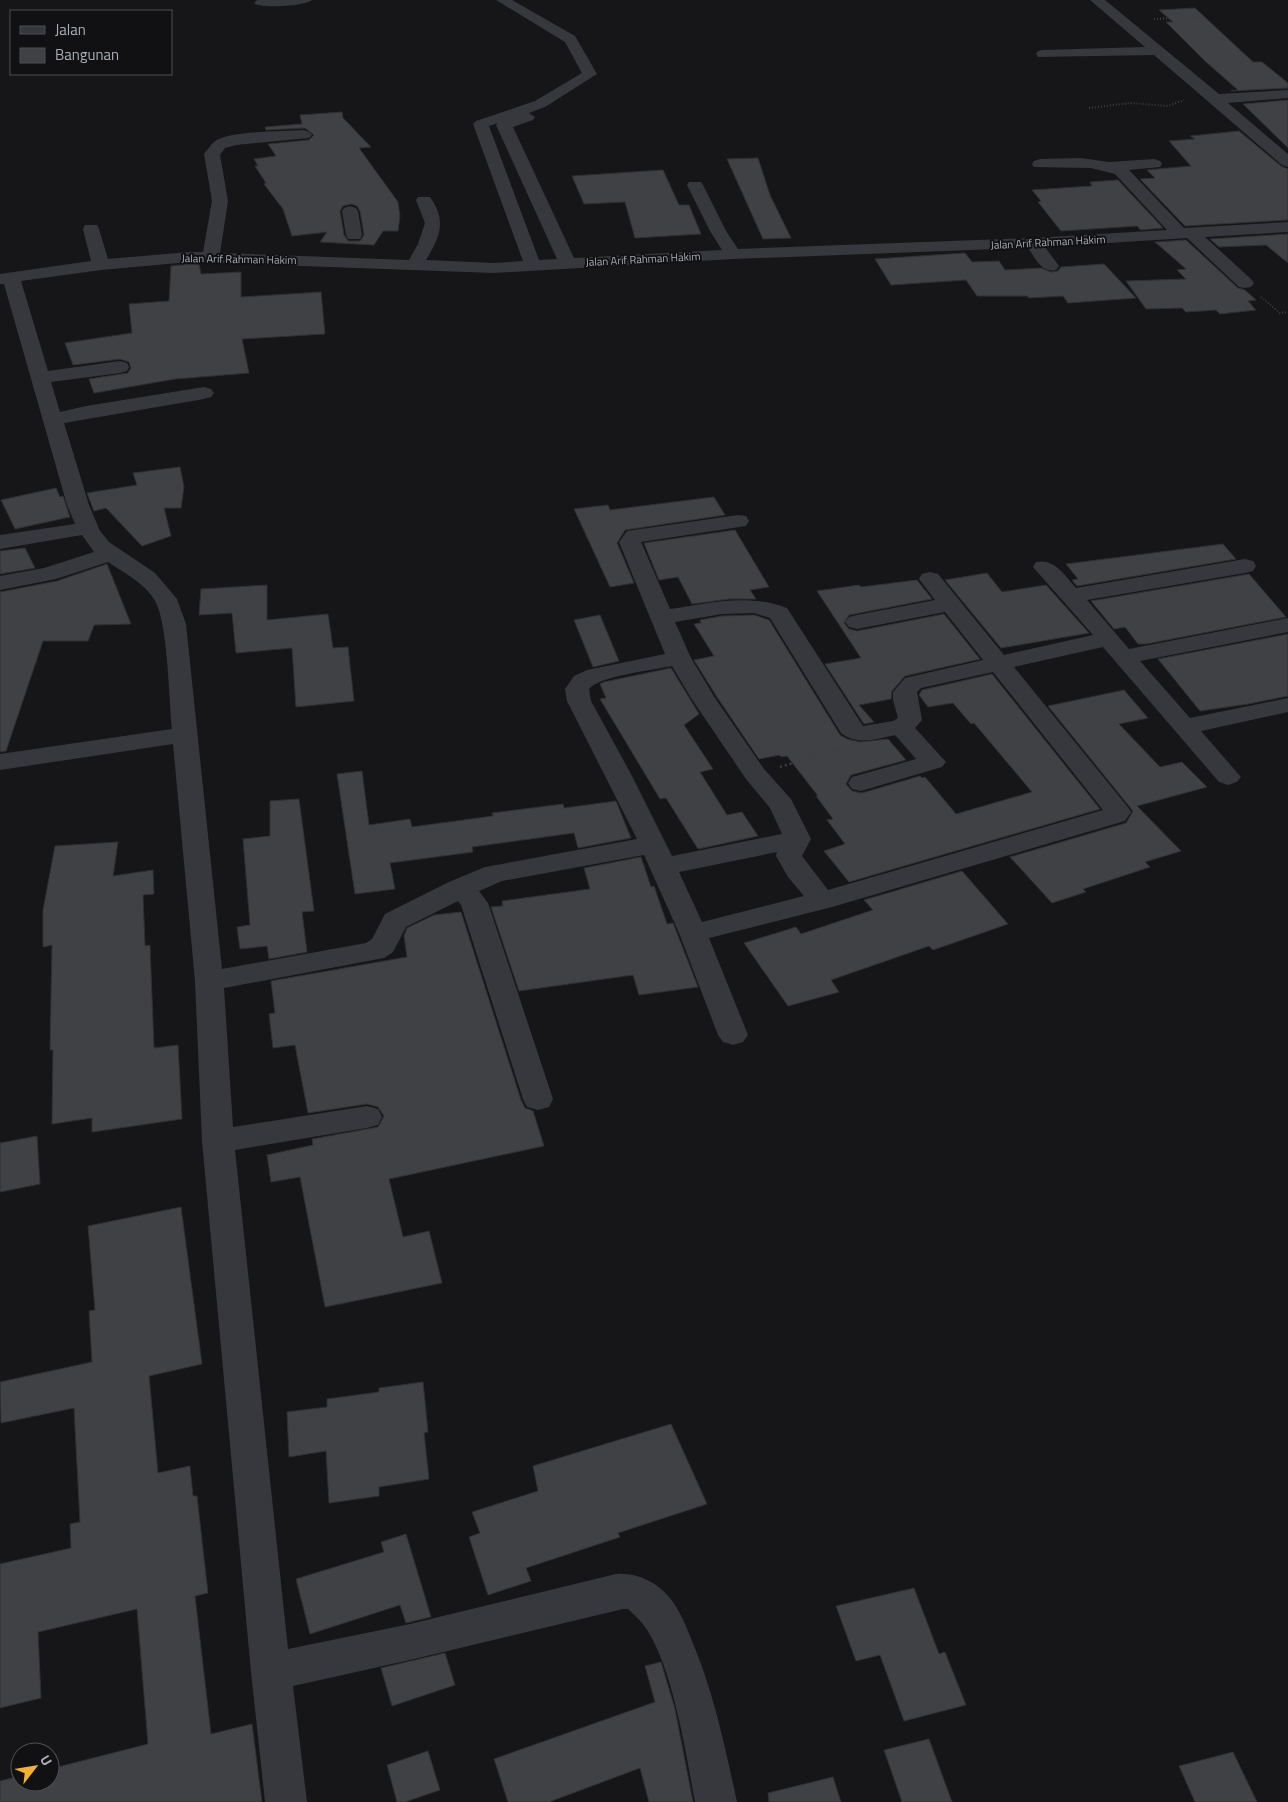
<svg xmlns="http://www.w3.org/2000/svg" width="1288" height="1802" viewBox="0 0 1288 1802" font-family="'Titillium Web',sans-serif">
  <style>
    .building { fill: #404145; stroke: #303034; fill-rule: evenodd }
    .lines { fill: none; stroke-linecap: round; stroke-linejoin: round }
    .path-far1 { stroke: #3d3f44; stroke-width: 2; stroke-dasharray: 1 2; stroke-linecap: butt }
    .path { stroke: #3d3f44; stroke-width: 2.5; stroke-dasharray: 2 3; stroke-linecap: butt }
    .minor { fill: #37383d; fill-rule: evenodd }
    .labels { text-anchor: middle; stroke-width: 4; stroke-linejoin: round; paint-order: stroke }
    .far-street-label { font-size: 11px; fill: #a8adb8; stroke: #111113 }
  </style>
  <rect width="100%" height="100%" fill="#161618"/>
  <path class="building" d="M1195 8 1253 62H1262L1288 83V88L1231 91 1238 90 1205 61 1166 22H1173L1159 10Z
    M1288 100V148L1243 104Z
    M342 112 343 118 371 147 359 148 398 202 400 216 398 231H383L374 245 320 242 327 232 292 236 283 209 264 184 266 183 255 166H258L254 159 276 156 268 144 309 140 314 135 305 128 266 130 265 127 302 124 300 115ZM351 204 357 206 360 211 364 235 360 241H348L344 235 340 211 343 206Z
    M1239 131 1281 166 1288 169V220L1185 226 1140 179 1155 178 1147 170 1191 166 1169 141 1195 139 1190 136Z
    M758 158 770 195 791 238 763 239 727 159Z
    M663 170 679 205H689L701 234 635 238 625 202 584 204 572 176Z
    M1118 180 1163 228 1141 230 1137 226 1061 231 1038 202 1041 201 1032 190 1092 186 1090 182Z
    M1288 234V263L1266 245 1219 247 1210 239Z
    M1186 240 1238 288 1245 290 1256 300 1248 301 1256 310 1220 314 1216 310 1186 312 1182 308 1146 309 1126 281 1186 279 1177 270 1186 269 1155 242Z
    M965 253 972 262 999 261 1005 270 1041 268 1051 272 1058 271 1061 267 1104 264 1136 298 1068 303 1063 296 1029 298 1027 296H977L966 280 891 285 875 259Z
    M189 264H199L201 274 241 272V297L321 292 325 334 242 339 249 373 175 379 94 393 89 379 128 373 131 368 129 362 120 359 73 365 65 343 132 333 129 304 169 301 171 266Z
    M180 467 184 487 181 508H164L171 536 142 546 106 508 94 511 87 493 137 485 133 473Z
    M56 488 60 497 63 496 70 517 15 529 1 500Z
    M714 497 725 515 625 530 617 543 634 583 610 587 574 509 608 505 610 510Z
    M735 530 769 587 750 590 756 599H729L692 604 678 577 659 580 644 543Z
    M1223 544 1236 559 1077 586 1072 580 1078 579 1066 564Z
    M25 548 35 568 0 574V551Z
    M107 564 131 624 94 625 88 641H43L6 751 0 752V592L57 581Z
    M987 573 1002 592 1046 585 1089 633 1001 648 945 580Z
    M1249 574 1286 617 1146 644H1138L1125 627 1114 629 1091 601Z
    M917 580 932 599 849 615 844 623 849 629 857 631 944 614 980 659 905 676 892 691 891 699 859 705 874 722 864 724 825 664 861 658 817 591 859 585 861 587Z
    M267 585V620L328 614 333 648 348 647 354 701 296 707 292 648 236 653 232 613 199 615 201 589Z
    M600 615 619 661 593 667 574 620Z
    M754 615 769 620 840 735 847 739 860 742 888 739 906 760 851 775 846 784 852 791 862 793 920 776 922 778 925 777 956 814 1032 792 974 723 971 724 953 703 928 707 919 695 922 690 992 674 1100 809 849 882 824 851 845 844 827 820 833 819 816 796H818L787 756 781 757 780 755 759 759 717 697 694 660 714 656 694 624 701 623 700 620 722 616Z
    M1288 634V696L1248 704 1200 711 1158 659Z
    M671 668 699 714 684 725 713 769 700 772 727 815 742 812 758 836 698 849 666 798 660 799 600 699 606 698 600 684 604 682Z
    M1124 690 1148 718 1119 724 1160 767 1182 762 1207 787 1137 806 1181 851 1145 862 1150 867 1083 889 1086 892 1052 903 1010 857 1126 823 1133 811 1048 706Z
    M362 771 369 825 410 819 412 827 493 816 492 813 563 804 564 808 616 801 631 838 578 848 574 833 472 847 473 852 390 863 395 889 355 894 337 774Z
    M299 799 314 911 302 912 307 952 269 959 267 946 240 949 237 927 250 925 243 839 270 836V801Z
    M118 842 113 876 153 870 154 894 143 895 145 946 150 945 154 1048 178 1045 182 1119 92 1132V1118L52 1124 53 1050H50L52 945 43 947V910L55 846Z
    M641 857 651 887 654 886 667 924 673 923 698 987 639 995 633 975 519 991 491 907 503 906 502 901 590 889 584 868Z
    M962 871 1008 924 933 950 929 946 831 980 839 992 788 1006 744 943 796 927 801 934 873 910 864 900Z
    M461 912 521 1100 525 1108 533 1111 544 1146 389 1179 403 1237 429 1231 442 1283 325 1307 300 1177 271 1182 267 1155 313 1145 312 1139 378 1127 384 1116 378 1107 367 1104 308 1113 295 1045 273 1048 269 1014 275 1013 271 981 407 957 404 936 407 928 434 915Z
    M37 1136 40 1184 0 1192V1143Z
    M181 1207 202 1364 149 1376 158 1473 190 1466 193 1496H197L208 1593 195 1596 211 1734 252 1724 262 1802H0V1781L20 1776V1782H50V1769L148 1744 137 1609 38 1632 41 1698 0 1708V1564L71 1548 70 1524 80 1522 74 1408 1 1423 0 1382 92 1362 89 1311 95 1310 88 1226Z
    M423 1382 428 1432 424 1433 429 1479 379 1487V1496L329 1503 326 1451 289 1457 287 1412 327 1407V1399L379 1392V1388Z
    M671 1424 707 1504 618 1533 620 1537 526 1568 531 1581 488 1595 469 1537 480 1533 472 1512 538 1491 533 1466Z
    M406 1534 431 1617 406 1623 400 1605 310 1634 296 1579 384 1552 381 1542Z
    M914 1588 939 1654 945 1652 966 1705 904 1721 880 1655 856 1661 836 1606Z
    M445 1653 455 1685 392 1706 381 1668Z
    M661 1662 675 1709 693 1802H649L640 1768 549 1802H508L494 1759 655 1702 645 1666Z
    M929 1739 952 1802H902L884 1750Z
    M428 1751 440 1790 405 1802H397L387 1765Z
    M1233 1752 1257 1802H1195L1179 1766Z
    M833 1777 841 1802H769L768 1793Z"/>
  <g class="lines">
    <path class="path-far1" d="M1154 19 1201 17
      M1089 108 1130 103 1168 106 1184 100
      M1261 297 1280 313 1288 312"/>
    <path class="path" d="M780 767 839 749"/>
    <path class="minor" d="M257 0H312C306 6 260 9 254 3Z
      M496 0H512L575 36 597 74 545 107 529 113 535 117 533 120 513 127 574 258 722 250 710 231 687 185 689 182H701L703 185 726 231 738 249 1033 238 1167 230 1115 174 1091 168 1034 167 1032 164 1034 161 1040 159 1081 158 1109 162 1154 159 1160 161 1162 164 1160 167 1129 170 1184 228 1288 222V232L1205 237 1251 279 1254 283 1251 287 1245 288 1239 287 1187 238 1045 247 1059 266 1056 270C1041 273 1036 259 1028 248L733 259 494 273 189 262 101 270 21 281 48 371 120 361 127 363 129 367 127 371 120 373 51 382 60 412 86 406 204 387 211 389 214 393 211 397 204 399 64 423 89 505 100 531 109 542 155 573 177 599 186 624 222 969 366 943 372 939 385 914 449 882 485 867 637 839 567 701 565 689 574 676 587 670 665 654 619 542 627 531 738 515 746 516 749 521 746 526 641 542 670 609C710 603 748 593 787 608L863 726 893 721 898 718 893 700V692L905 678 983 660 945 612 857 629 849 627 845 622 849 617 857 615 935 600 919 579 922 574 930 572 938 574 1004 655 1093 635 1033 567 1036 562C1055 558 1065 576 1076 588L1245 559 1253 561 1256 566 1253 571 1245 573 1087 600 1129 649 1288 618V632L1140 661 1190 718 1288 698V712L1201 731 1241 777 1237 782 1228 785 1219 782 1103 647 1014 667 1127 806 1131 812 1125 821 832 907 709 938 748 1035 743 1042 733 1045 723 1042 718 1035 679 933 644 855 502 881 479 891 488 903 553 1099 549 1107 538 1110 527 1107 523 1099 461 905 458 901 406 927 393 952 384 958 224 988 233 1127 367 1106 378 1109 382 1117 378 1125 367 1128 235 1150 288 1649 410 1624 616 1574C637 1572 656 1582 669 1597 680 1610 686 1626 692 1641 714 1693 725 1747 737 1802H695C686 1754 672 1660 642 1623 638 1618 633 1614 628 1609H623L410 1660 293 1686 307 1802H265L251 1672 202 1141 195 981 173 744 0 770V754L172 729C169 700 168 623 155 601 145 583 124 573 108 562L56 579 0 590V576L44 568 94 552 82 535 0 549V535L75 524 67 505 4 284H0V274L91 261 83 229 85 225H97L99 229 108 259 189 252H203L212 201 204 154C207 150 211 145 214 142 230 130 283 132 304 130L309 132 312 135 309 138 236 145 225 148 220 155 228 201 220 253 409 260 418 244 425 223 416 200 418 197H430C447 221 440 237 426 260L494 263 523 261 473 124 476 121 535 101 582 73 565 42ZM498 123 496 125 557 259 539 260 489 126ZM754 613 770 618 841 733C857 746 877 739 895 735L916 759 852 777 848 783 852 789 861 791 942 767 946 762 915 728 922 720 917 692 921 688 993 672 1103 810 828 890 802 856 811 839 791 799 764 769 715 698 691 658 675 622 722 614ZM672 666 691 698 746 779 770 808 782 834 672 856 631 774 591 701 589 689C598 676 655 670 672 666ZM777 852 776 856 788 877 804 896 702 922 679 872Z
      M1090 0H1105L1219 94 1288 90V98L1228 103 1288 154V167L1282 165 1154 55 1038 57 1036 54 1038 51 1043 50 1145 47Z
      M350 206 356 208 358 211 362 235 360 239H348L346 235 342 211 344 208Z"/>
  </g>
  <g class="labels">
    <g class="far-street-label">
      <text transform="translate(1048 242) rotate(-3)" y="4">Jalan Arif Rahman Hakim</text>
      <text transform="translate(239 259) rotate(1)" y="4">Jalan Arif Rahman Hakim</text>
      <text transform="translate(643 259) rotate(-3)" y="4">Jalan Arif Rahman Hakim</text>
    </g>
  </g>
  <rect x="10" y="10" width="162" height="65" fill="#111113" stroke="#4d4f55"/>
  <rect x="20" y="26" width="25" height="8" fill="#37383d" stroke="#4d4f55"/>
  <text x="55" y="35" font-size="15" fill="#a8adb8">Jalan</text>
  <rect x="20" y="48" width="25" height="15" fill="#404145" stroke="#4d4f55"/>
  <text x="55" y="60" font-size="15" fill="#a8adb8">Bangunan</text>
  <g transform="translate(35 1767) rotate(59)"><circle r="24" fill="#111113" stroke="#4d4f55"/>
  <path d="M0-4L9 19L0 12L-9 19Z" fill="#f2b134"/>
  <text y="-8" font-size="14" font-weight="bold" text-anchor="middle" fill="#a8adb8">U</text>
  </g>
</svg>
